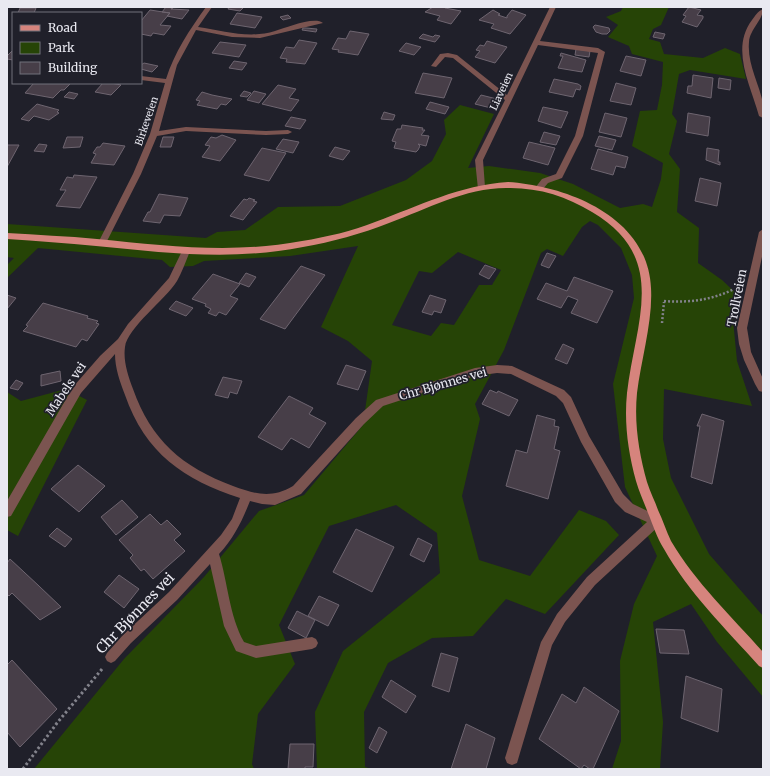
<svg xmlns="http://www.w3.org/2000/svg" width="770" height="776" viewBox="0 0 770 776" font-family="Merriweather,serif">
  <style>
    .green { fill: #264406; fill-rule: evenodd }
    .building { fill: #473e48; stroke: #6e6570 }
    .lines { fill: none; stroke-linecap: round; stroke-linejoin: round }
    .path-far1 { stroke: #82828b; stroke-width: 2.5; stroke-dasharray: 2 2; stroke-linecap: butt }
    .path { stroke: #82828b; stroke-width: 3; stroke-dasharray: 2.5 2.5; stroke-linecap: butt }
    .minor { fill: #7b5450; fill-rule: evenodd }
    .major { fill: #d6847d; fill-rule: evenodd }
    .labels { text-anchor: middle; stroke-width: 3.5; stroke-linejoin: round; paint-order: stroke }
    .far-street-label { font-size: 10px; fill: #e9e9f1; stroke: #20202a }
    .street-label { font-size: 12px; fill: #e9e9f1; stroke: #20202a }
    .near-street-label { font-size: 14px; fill: #e9e9f1; stroke: #20202a }
  </style>
  <rect width="100%" height="100%" fill="#20202a"/>
  <path class="green" d="M623 7H669L661 25 653 29 649 39 660 42 664 54 703 58 725 48 740 54 746 79 690 70 679 74 672 114 677 121 669 154 680 169 677 212 699 228 698 263 722 280 741 298 733 320 737 361 752 406 664 389 663 439 671 478 709 554 763 616V697L717 642 691 604 653 622 663 722 660 769H612L621 741 620 661 634 604 657 556 625 487 613 384 634 298 632 275 621 248 598 225 590 221 582 227 563 256 547 249 541 253 504 350 475 404 480 419 462 496 479 560 530 576 579 510 606 521 619 535 545 614 506 599 473 636 432 638 388 663 364 712 365 767 372 769H317L315 712 343 651 440 573 437 533 396 505 329 526 279 625 295 664 258 714 252 764 254 769H34L124 659 204 577 259 511 304 495 363 425 372 361 348 341 321 327 358 246 290 256 204 261 193 266 170 267 162 260 38 248 7 278V265L14 258 7 257V224L206 238 217 232 245 230 278 207 340 206 406 180 432 161 446 134 444 120 460 105 494 114 468 168 489 166 540 173 573 184 620 208 643 204 652 207 661 179 663 163 632 146 640 111 657 110 662 85 663 62 632 54 629 46 608 37 618 25 606 17 621 11ZM458 252 501 270 492 285H479L454 325 441 323 431 336 392 325 419 271 432 273Z
    M66 389 87 400 18 536 7 530V392L21 401Z"/>
  <path class="building" d="M166 7 173 8 171 9 189 10 182 19 167 16 170 13 162 12Z
    M229 7H238L243 8 240 11 228 9Z
    M433 7H446L445 8 461 11 451 24 437 20 440 16 425 12Z
    M689 7 701 10 697 15 703 16V18L697 27 682 22 686 16 683 15Z
    M20 8H36L34 13H18Z
    M150 10 170 13 160 25 171 26 164 35 153 33 151 36 141 34V21Z
    M493 10 500 14 498 15 507 18V16L512 10 526 15 510 34 491 28 494 24 479 20Z
    M237 13 262 17 255 28 230 24Z
    M288 15 291 18 283 20 280 17Z
    M595 25 609 28 610 31 607 34H602L596 32 593 27Z
    M303 28H306L317 29 316 32 302 30Z
    M350 31 369 34 358 55 338 52 339 50 332 49 338 38 346 39Z
    M655 32 665 34 663 39 653 37Z
    M423 34 433 37 435 35 440 36 435 42 419 38Z
    M299 40 317 43 305 64 286 62 287 59 280 58 286 47 294 48Z
    M487 41 507 47 495 63 475 57 480 51 476 50 480 45 484 46Z
    M220 42 246 45 239 57 212 53Z
    M406 43 421 47 414 55 399 51Z
    M576 49 590 51 589 57 575 55Z
    M12 51 13 60 7 59V56Z
    M561 53 586 60 582 72 558 68 563 56H560Z
    M626 56 646 60 641 76 620 71Z
    M234 61 247 63 242 70 229 68Z
    M144 63 158 66 152 72 141 69V65Z
    M423 73 452 78 444 98 415 93Z
    M693 75 713 78 711 98 687 93 688 86H692Z
    M719 78 731 80 730 90 718 88Z
    M554 79 578 84 581 86 580 90 576 89 573 97 549 92Z
    M34 83H71L64 90H61L53 98 25 93Z
    M103 83H111L121 85 111 95 95 92Z
    M616 83 636 88 631 105 610 101Z
    M278 85 296 89 289 98 299 100 291 111 262 104Z
    M244 91 251 93 247 97 240 96Z
    M254 91 266 94 259 103 247 100Z
    M69 92 78 94 74 99 64 97Z
    M202 92 212 95 232 99 226 105 221 104 217 109 197 105 200 101 196 100Z
    M481 95 497 99 491 108 475 104Z
    M430 102 449 107 445 114 426 109Z
    M37 104 59 110 57 112 59 113 49 120 34 116 29 121 21 119Z
    M543 107 568 112 561 128 538 121Z
    M384 112 395 115 393 120 381 119Z
    M605 113 627 118 621 137 599 132Z
    M688 113 710 117 708 136 686 132Z
    M291 117 306 120 300 129 285 126Z
    M402 125 423 128 422 130H425L421 135 429 136 426 146 418 144 420 146 418 150 416 152 394 148 396 142 392 141 397 129H401Z
    M544 132 560 136 556 145 540 142Z
    M222 135 236 140 220 161 202 157 210 146 205 145 211 137 216 138Z
    M599 136 616 140 612 150 595 146Z
    M67 137H83L80 147 63 148Z
    M163 137H174L171 147H160Z
    M283 139 299 142 293 153 276 149Z
    M529 142 555 148 548 165 523 158Z
    M103 143 125 146 114 165 91 163 96 154 93 153 97 147H100Z
    M39 144 47 145 44 152 34 151Z
    M7 145H19L7 167Z
    M335 147 350 151 343 160 329 156Z
    M262 148 286 153 269 181 244 175Z
    M707 148 719 150 718 162H720V165L706 160Z
    M598 149 628 157 625 168 616 166 613 175 591 169Z
    M74 175 97 177 80 208 56 206 66 190H60L67 177 73 178Z
    M700 178 721 183 717 206 695 201Z
    M159 194 188 198 180 216 164 215 160 223 143 221 148 212H150Z
    M249 198 255 200 253 201 257 202 243 220 230 216 244 199 247 200Z
    M547 253 556 256 549 268 541 265Z
    M485 265 496 269 489 279 479 274Z
    M301 266 325 275 285 329 260 319Z
    M246 273 256 277 249 287 239 283Z
    M213 274 240 284 230 296 238 299 226 315 219 312 216 316 208 313 211 309 205 306 206 304 192 299Z
    M574 277 613 291 597 323 571 313 578 300 568 296 561 308 537 299 546 283 567 291Z
    M7 295 16 298 7 309Z
    M430 295 446 300 441 313 434 311 432 315 422 312Z
    M176 301 193 308 186 316 169 309Z
    M43 303 88 316 87 318 98 321 96 323 99 324 87 341 82 339 76 347 23 331 28 326 26 325Z
    M563 344 574 349 567 364 555 359Z
    M346 365 366 371 358 390 337 384Z
    M60 371 61 381 41 386V375Z
    M223 377 242 381 237 394 230 392 228 398 215 395Z
    M16 380 23 383 18 390 10 388Z
    M490 390 497 393 498 391 518 400 509 416 482 404Z
    M289 396 313 408 309 414 326 423 309 448 291 438 282 450 258 437Z
    M702 414 724 421 712 484 691 477 700 426H697Z
    M537 415 555 420 554 426 559 427 554 449 560 451 548 499 506 486 516 450 527 453Z
    M78 465 105 486 79 512 51 489Z
    M122 500 138 517 116 535 101 517Z
    M150 514 161 525 167 520 181 534 174 540 185 551 153 579 144 569 141 571 130 558 133 555 119 540Z
    M57 528 72 539 65 547 49 536Z
    M356 529 394 547 372 592 333 572Z
    M418 538 432 545 424 562 410 555Z
    M10 559 39 586 61 607 40 620 12 593 9 596 7 594V563Z
    M119 575 139 589 124 608 104 592Z
    M319 596 339 605 328 626 308 616Z
    M297 611 315 620 306 638 288 628Z
    M656 629 684 630 689 654 660 653Z
    M441 653 458 658 449 692 432 686Z
    M12 660 57 709 20 747 7 732V665Z
    M686 676 722 689 718 732 681 718Z
    M391 680 416 696 406 713 382 697Z
    M584 687 619 711 593 769H590L584 765 581 769 539 739 562 694 576 703Z
    M466 724 495 738 486 769H451Z
    M379 727 387 732 377 753 369 748Z
    M290 744H314L313 767H305V769H288Z"/>
  <g class="lines">
    <path class="path-far1" d="M664 301C689 303 712 300 734 289
      M662 323 664 302"/>
    <path class="path" d="M23 769 57 723 102 669"/>
    <path class="minor" d="M206 7H212L198 27C224 31 250 39 275 31 286 28 314 16 323 23L260 38 232 37 196 30 177 65 159 131 186 127 266 131 288 130 292 132 288 134 266 135 186 131 157 136 141 174 106 243 102 246 99 245 98 243 133 174 150 134 165 83 141 80V76L166 79C174 53 190 29 206 7Z
      M550 7H556L540 41 598 48 605 52 583 136 562 178 548 183 542 190H536L535 188 542 179 556 174 575 136 598 53 538 45 483 160 485 187 481 190 478 189 475 160 505 100 453 58 445 57 436 67 431 66 440 54 448 53 457 55 507 95Z
      M763 9C763 20 750 29 749 42 747 64 759 83 763 103 764 108 763 113 763 118L759 116C751 86 730 49 752 20 755 16 758 11 763 9Z
      M763 229V252L747 328 751 352 763 379V392L759 391 755 384 744 360 739 344 737 328 759 232Z
      M186 248 190 251C186 261 182 272 177 281 166 299 127 328 125 347 123 361 128 376 133 389 151 440 182 467 233 486 255 494 271 499 293 486L356 418 376 400 475 368 497 365 512 366 564 390 571 397 589 436 623 494 633 504 660 517 662 521 660 525 595 585 565 622 552 645 517 763 512 765 507 763 505 758 541 642 557 614 587 577 647 522 625 512 615 502 581 442 563 403 556 396 511 374 497 373 475 376 383 406 364 424 301 494 275 505 262 504 250 501C242 521 234 538 219 554 228 583 229 615 244 642L256 646 312 637 316 639 318 643 316 647 312 649 256 658 236 651 224 626 210 564 177 600 131 643 115 661 111 663 107 661 105 657 107 653 123 635 169 592 221 535 232 519 240 498C184 480 145 453 125 395 120 382 115 368 115 354L81 393 11 516 7 517V501L73 387 100 356 118 339 128 324 169 278 182 251Z"/>
    <path class="major" d="M508 182C568 186 648 217 651 288 653 321 641 360 637 393 634 424 639 453 647 482 650 492 655 501 658 510 663 520 666 531 671 541 695 582 732 617 763 652V668L759 666C726 629 688 592 664 549 657 538 653 525 648 513 644 502 639 492 636 481 628 452 624 423 627 393 635 322 670 258 592 212 566 196 537 187 506 188 465 188 427 209 389 223 361 234 332 242 303 247 232 261 167 253 96 246 67 243 37 241 7 239V233C37 235 67 236 97 239 167 246 233 254 302 241 327 237 352 231 375 222 419 206 460 185 508 182Z"/>
  </g>
  <g class="labels">
    <g class="far-street-label">
      <text transform="translate(501 91) rotate(-65)" y="4">Liaveien</text>
      <text transform="translate(146 121) rotate(-71)" y="4">Birkeveien</text>
    </g>
    <g class="street-label">
      <text transform="translate(737 298) rotate(-79)" y="4">Trollveien</text>
      <text transform="translate(443 384) rotate(-16)" y="4">Chr Bjønnes vei</text>
      <text transform="translate(66 389) rotate(-56)" y="4">Mabels vei</text>
    </g>
    <g class="near-street-label">
      <text transform="translate(135 613) rotate(-46)" y="5">Chr Bjønnes vei</text>
    </g>
  </g>
  <rect width="770" height="776" fill="none" stroke="#e9e9f1" stroke-width="16"/>
  <rect x="12" y="12" width="130" height="72" fill="#20202a" stroke="#70707a"/>
  <rect x="20" y="25" width="20" height="6" fill="#d6847d" stroke="#70707a"/>
  <text x="48" y="32" font-size="12" fill="#e9e9f1">Road</text>
  <rect x="20" y="42" width="20" height="12" fill="#264406" stroke="#70707a"/>
  <text x="48" y="52" font-size="12" fill="#e9e9f1">Park</text>
  <rect x="20" y="62" width="20" height="12" fill="#473e48" stroke="#70707a"/>
  <text x="48" y="72" font-size="12" fill="#e9e9f1">Building</text>
</svg>
